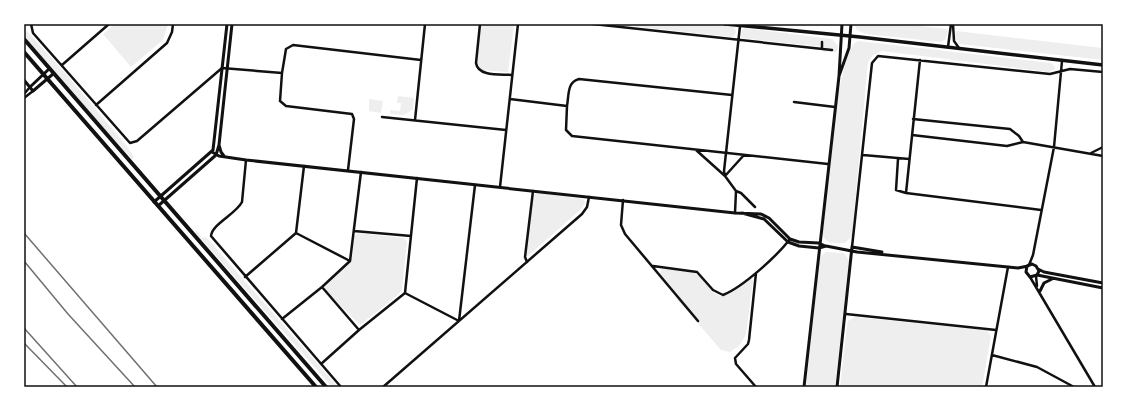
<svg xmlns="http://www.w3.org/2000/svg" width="1127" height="411" viewBox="0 0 1127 411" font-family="'IBM Plex Sans',sans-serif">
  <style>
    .green { fill: #eee }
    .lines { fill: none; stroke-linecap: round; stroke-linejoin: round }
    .minor { stroke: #111; stroke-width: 2.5 }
    .tertiary { stroke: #111; stroke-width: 3 }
    .secondary { stroke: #111; stroke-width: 3.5 }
    .primary { stroke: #111; stroke-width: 4 }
    .rail { stroke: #707070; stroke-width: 1.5 }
    .neatline { fill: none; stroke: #111; stroke-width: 1.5 }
  </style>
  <rect width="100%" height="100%" fill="#fff"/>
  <path class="green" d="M115 24H168L163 40 131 67 103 34Z
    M480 24H514L508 72 480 70 477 65Z
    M611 24H708L734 27 736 31 735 35 732 37Z
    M854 24H900L948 29 946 39 941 42 865 34 857 30Z
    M24 28 59 66 126 145 134 157 132 159 51 70 24 36Z
    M745 28 832 39 838 46 837 52H823V47L742 38 741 37 742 30Z
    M956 31 1103 48V60L959 44 955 38Z
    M858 41 1051 63 1055 67V69L1049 72 882 51 873 55 868 62 852 236 845 243C836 243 826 245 823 235 825 208 836 47 858 41Z
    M398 96 414 98 413 109 404 115 390 114V110L400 111 401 103H397Z
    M369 99 383 101 381 113 369 111Z
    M538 193 583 199 585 203 580 210 528 256 526 255 533 195Z
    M197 231 202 238 206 237 338 387H332L195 232Z
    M358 233 404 238 407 242 402 289 399 294 360 325 325 290V287L348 264 351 259 354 236Z
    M827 252 844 253 849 260 835 387H806L820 258 824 253Z
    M662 269C674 270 690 269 699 276 708 283 709 292 720 296L728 293 748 278H751L753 281 746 334 740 345 730 352 721 350 675 297 677 294 660 273Z
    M855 317 986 330 991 336 982 387H840L847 325 848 321Z"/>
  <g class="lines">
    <path class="minor" d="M31 24 33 33 130 143 137 141 222 68 282 73
      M480 24 476 63C478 77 501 74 512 75
      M593 24 832 50
      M953 24 954 41 959 48
      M948 47 951 24
      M822 48V42
      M920 60 906 193 1041 210
      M62 65 109 24
      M24 94 30 87
      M24 98 33 91
      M510 99 567 106 566 130 572 136 828 164
      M794 102 835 107
      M96 105 167 43 172 32 173 24
      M567 106C569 95 567 82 579 79L732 95
      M382 117 506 130
      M913 119 1010 129 1019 136 1023 142
      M415 120 425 24
      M912 135 1007 146 1023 142 1103 156
      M696 150 725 176 744 155
      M1091 153 1103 147
      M863 155 909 159
      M898 159 896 190 906 193
      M246 160 242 202C236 214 212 224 211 236L341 387
      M348 170 354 119 352 114 286 106 280 101 282 73 286 49 293 45 421 60
      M500 187 518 24
      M736 191 741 193 755 207
      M623 200 621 225 625 234 698 321
      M735 213 736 191 725 176 724 171 740 26
      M354 231 411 236
      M296 233 350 261
      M852 247 872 63 878 56 1050 74 1070 69 1103 72
      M527 262 525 257 533 191
      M1029 265 1033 255 1054 147 1062 61
      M653 266 697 272 713 290 723 295C743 287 777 256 790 239
      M756 273 749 340 748 344 735 358 736 364 756 387
      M1036 276 1037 286
      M245 277 296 233 304 166
      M1030 277 1095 387
      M322 287 359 330
      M405 293 459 321 475 185
      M846 314 996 330
      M282 319 322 287 350 261 361 172
      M992 355 1037 367 1074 387
      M321 364 359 330 405 293 417 178
      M383 387 582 214 587 207 589 197
      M986 387 1008 267"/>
    <path class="tertiary" d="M839 76 849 48 851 24
      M24 80 33 91 53 74
      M30 87 49 69
      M219 145 221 152 224 156
      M212 152 219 156 246 160 735 213 761 214 769 218 790 239 799 242 819 243 825 246
      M154 202 213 150 227 24
      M158 206 216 155 219 145 232 24
      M742 213 764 219 788 242 799 246 819 248 826 246 857 252 1018 268 1028 266
      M852 247 882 252
      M1038 269 1044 272 1103 283
      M1037 275 1039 271 1036 266 1032 264 1027 266 1026 272 1030 277 1037 275 1103 288
      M1040 291 1044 283 1052 279
      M804 387 839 76 842 24
      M837 387 852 247"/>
    <path class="secondary" d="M725 24 860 37 1103 65"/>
    <path class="primary" d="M24 39 326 387
      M24 52 316 387"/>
    <path class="rail" d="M24 233 157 387
      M24 261 68 314 135 387
      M24 328 77 387
      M24 343 67 387"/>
  </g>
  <rect width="1127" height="411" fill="none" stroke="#ffffff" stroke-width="50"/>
  <rect x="25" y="25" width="1077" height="361" class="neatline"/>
</svg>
